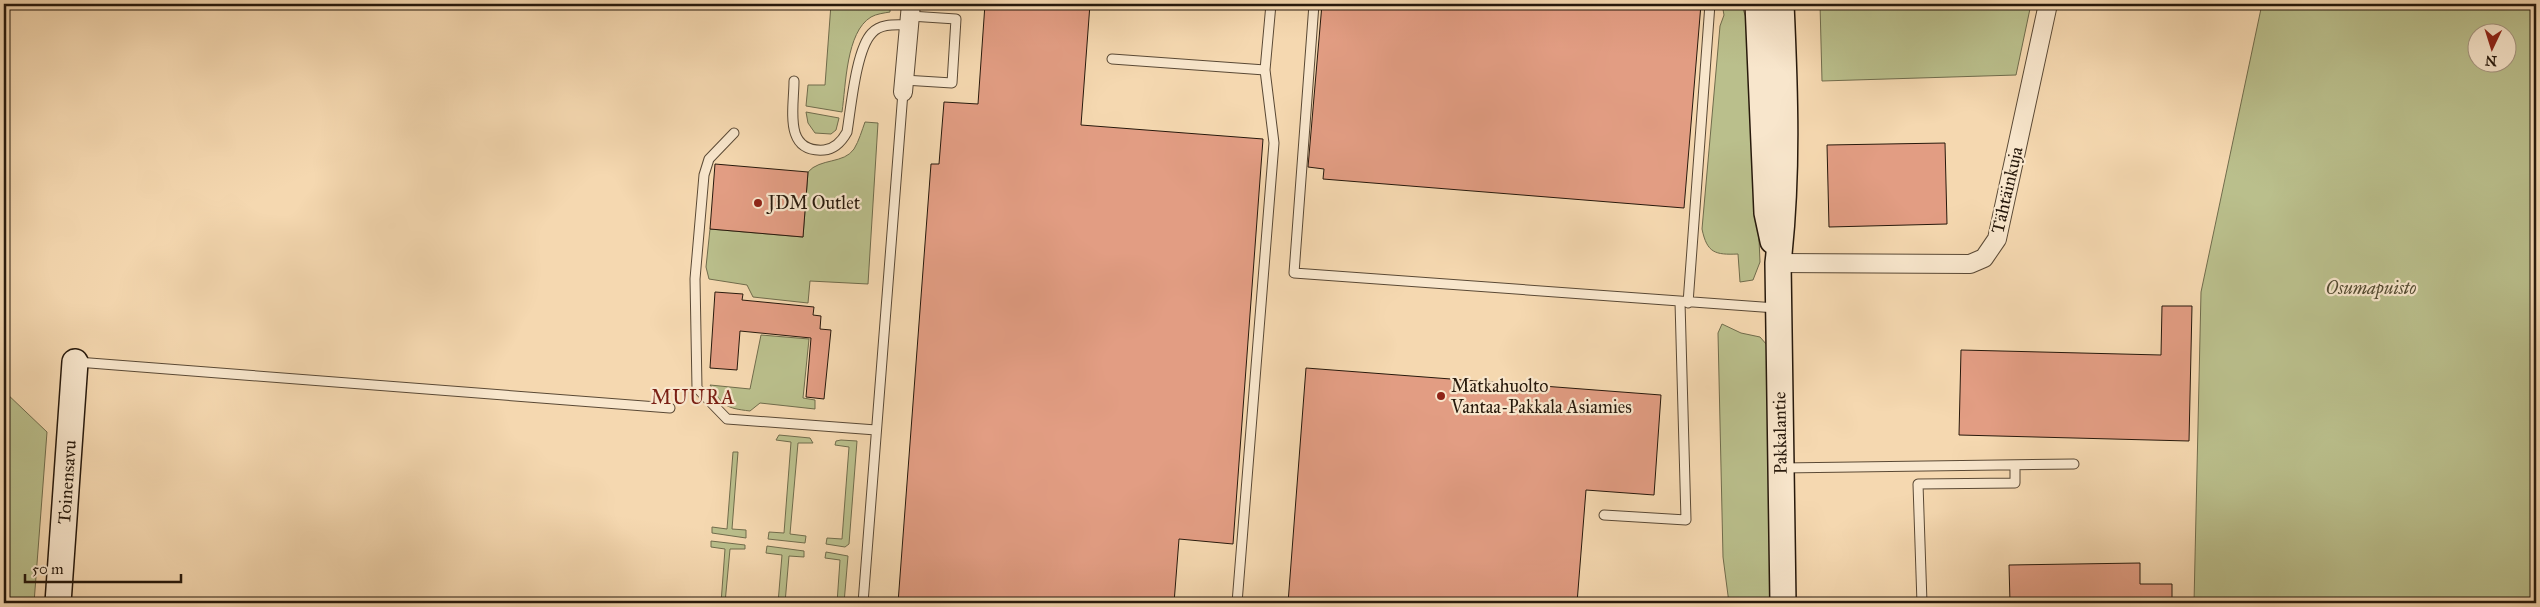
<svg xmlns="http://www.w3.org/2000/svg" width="2540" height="607" viewBox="0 0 2540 607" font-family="'IM FELL Great Primer',serif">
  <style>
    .green { fill: #babf8c; stroke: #706c4c; fill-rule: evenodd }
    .building { fill: #e29d83; stroke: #27190c }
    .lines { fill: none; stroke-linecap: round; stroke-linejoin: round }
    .lane-casing { stroke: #5a4935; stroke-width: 11 }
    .street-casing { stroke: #5a4935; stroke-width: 20 }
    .secondary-casing { stroke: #27190c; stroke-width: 28 }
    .lane { stroke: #f8e6cc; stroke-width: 9 }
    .street { stroke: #f8e6cc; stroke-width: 18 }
    .secondary { stroke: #f8e6cc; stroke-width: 25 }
    .poi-dot { fill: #8f2418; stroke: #f8e6cc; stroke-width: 2 }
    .labels { text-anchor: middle; stroke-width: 4.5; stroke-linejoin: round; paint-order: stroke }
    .street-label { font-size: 18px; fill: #27190c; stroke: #f8e6cc }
    .poi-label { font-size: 18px; fill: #27190c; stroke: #f8e6cc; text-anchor: start }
    .park-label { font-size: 18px; font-style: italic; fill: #534b32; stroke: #f8e6cc }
    .quarter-label { font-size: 20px; letter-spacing: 1px; fill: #7a1f14; stroke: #f8e6cc }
  </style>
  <rect width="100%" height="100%" fill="#f5d8b0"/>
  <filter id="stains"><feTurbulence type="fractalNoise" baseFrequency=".004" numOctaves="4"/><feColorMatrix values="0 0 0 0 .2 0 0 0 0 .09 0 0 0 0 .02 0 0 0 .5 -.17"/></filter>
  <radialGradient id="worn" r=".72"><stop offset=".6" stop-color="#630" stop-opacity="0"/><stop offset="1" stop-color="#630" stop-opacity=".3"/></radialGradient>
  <path class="green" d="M831 4H890V12C884 13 876 14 871 17 846 32 846 85 842 112L806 106 808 85H825Z
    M1722 4H1741L1750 28 1760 262 1753 280 1740 282 1738 254C1715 255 1707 253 1702 229L1720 26 1724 15Z
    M1820 4H2031L2016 75 1822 81Z
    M2262 4H2536V603H2194L2201 292ZM2478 32H2508V62H2478Z
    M806 112 839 118 836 130 831 134 815 133 808 123Z
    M865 122 878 123 868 284 810 281 808 303 753 297 747 285 709 279 706 267 710 229 803 237 808 172C820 158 844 164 854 149 859 141 862 130 865 122Z
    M1722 324 1741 333 1760 337 1767 345 1773 603H1729L1723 557 1718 333Z
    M761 335 809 339 803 398 815 400V409L760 403 750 411C725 408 723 406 710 385L750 389Z
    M4 391 47 432 34 603H4Z
    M779 435 810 438 813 443H798L790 534 806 536 805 543 768 539 769 532 784 533 791 442 776 440Z
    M841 440 857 441 849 544 845 547 826 544 827 538 842 539 849 447 835 445 836 441Z
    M733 452H738L732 529 746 530V538L712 533V527L727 529Z
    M711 541 745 545V549H730L725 603H721L725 549 711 547Z
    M767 546 804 551V557L789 556 785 603H778L782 555 766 553Z
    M826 552 848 556 844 603H837L840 560 825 558Z"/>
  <path class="building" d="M985 4H1090L1081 125 1263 139 1233 544 1179 539 1174 603H898L931 164H939L944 102 978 104Z
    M1322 4H1701L1684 208 1323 179 1324 169 1308 167Z
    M1945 143 1947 224 1829 227 1827 145Z
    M715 164 808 172 803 237 710 229Z
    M715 292 743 294 742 300 814 307 813 315 821 316 820 329 831 330 824 399 806 397 811 338 740 331 737 370 710 368Z
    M2162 306H2192L2189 441 1959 435 1961 350 2161 355Z
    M1306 368 1661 395 1654 495 1586 490 1577 603H1288Z
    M2140 563V584H2172V603H2010L2009 565Z"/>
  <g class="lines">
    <defs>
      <path id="lane" d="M1314 4 1294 273 1776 308
        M1112 59 1265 70
        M904 80 952 83 956 19 910 16
        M794 81C794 108 783 153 824 150 835 149 842 141 847 132 851 108 856 49 872 33 881 23 896 25 909 25
        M734 133 709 159 704 175 695 279 697 388 727 419 876 430
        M1688 303 1710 4
        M77 362 670 408
        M1782 468 2074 464
        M1604 515 1686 520 1680 302
        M863 603 903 92
        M1237 603 1274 143 1265 70 1271 4
        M1922 603 1918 484 2015 483V465"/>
      <path id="street" d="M903 92 911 4
        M1778 263 1970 264 1984 258 1997 239 2048 4"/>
      <path id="secondary" d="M1758 4 1767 213 1773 241
        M1781 4C1785 91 1788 176 1778 263L1783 603
        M58 603 75 362"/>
    </defs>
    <use href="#lane" class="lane-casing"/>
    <use href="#street" class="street-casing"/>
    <use href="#secondary" class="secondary-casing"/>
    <use href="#lane" class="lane"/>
    <use href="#street" class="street"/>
    <use href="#secondary" class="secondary"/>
  </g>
  <g class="poi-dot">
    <circle cx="758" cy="203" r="5"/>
    <circle cx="1441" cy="396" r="5"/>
  </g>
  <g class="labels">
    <g class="street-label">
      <text transform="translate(2007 190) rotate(-77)" y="6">Tähtäinkuja</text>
      <text transform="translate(1780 433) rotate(-91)" y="6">Pakkalantie</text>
      <text transform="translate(67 482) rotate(-86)" y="6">Toinensavu</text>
    </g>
    <g class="poi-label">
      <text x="768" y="209">JDM Outlet</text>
      <text x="1451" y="392">Matkahuolto<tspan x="1451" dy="21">Vantaa-Pakkala Asiamies</tspan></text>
    </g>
    <g class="park-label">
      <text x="2371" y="294">Osumapuisto</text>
    </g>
    <g class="quarter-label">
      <text x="693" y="404">MUURA</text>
    </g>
  </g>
  <rect width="2540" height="607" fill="none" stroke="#f5d8b0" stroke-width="20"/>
  <rect x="5" y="5" width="2530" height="597" fill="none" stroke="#27190c" stroke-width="2.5"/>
  <rect x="10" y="10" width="2520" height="587" fill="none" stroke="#27190c"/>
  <g transform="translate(2492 48) rotate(184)"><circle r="24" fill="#f8e6cc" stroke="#a4947f"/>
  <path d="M0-4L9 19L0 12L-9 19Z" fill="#8f2418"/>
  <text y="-8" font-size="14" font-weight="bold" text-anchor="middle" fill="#27190c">N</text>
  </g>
  <path d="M25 574v8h156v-8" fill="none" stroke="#27190c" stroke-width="2.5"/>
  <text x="32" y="574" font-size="15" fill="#27190c" stroke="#f8e6cc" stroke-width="4" paint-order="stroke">50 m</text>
  <rect width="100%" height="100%" filter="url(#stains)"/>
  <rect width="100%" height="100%" fill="url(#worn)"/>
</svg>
